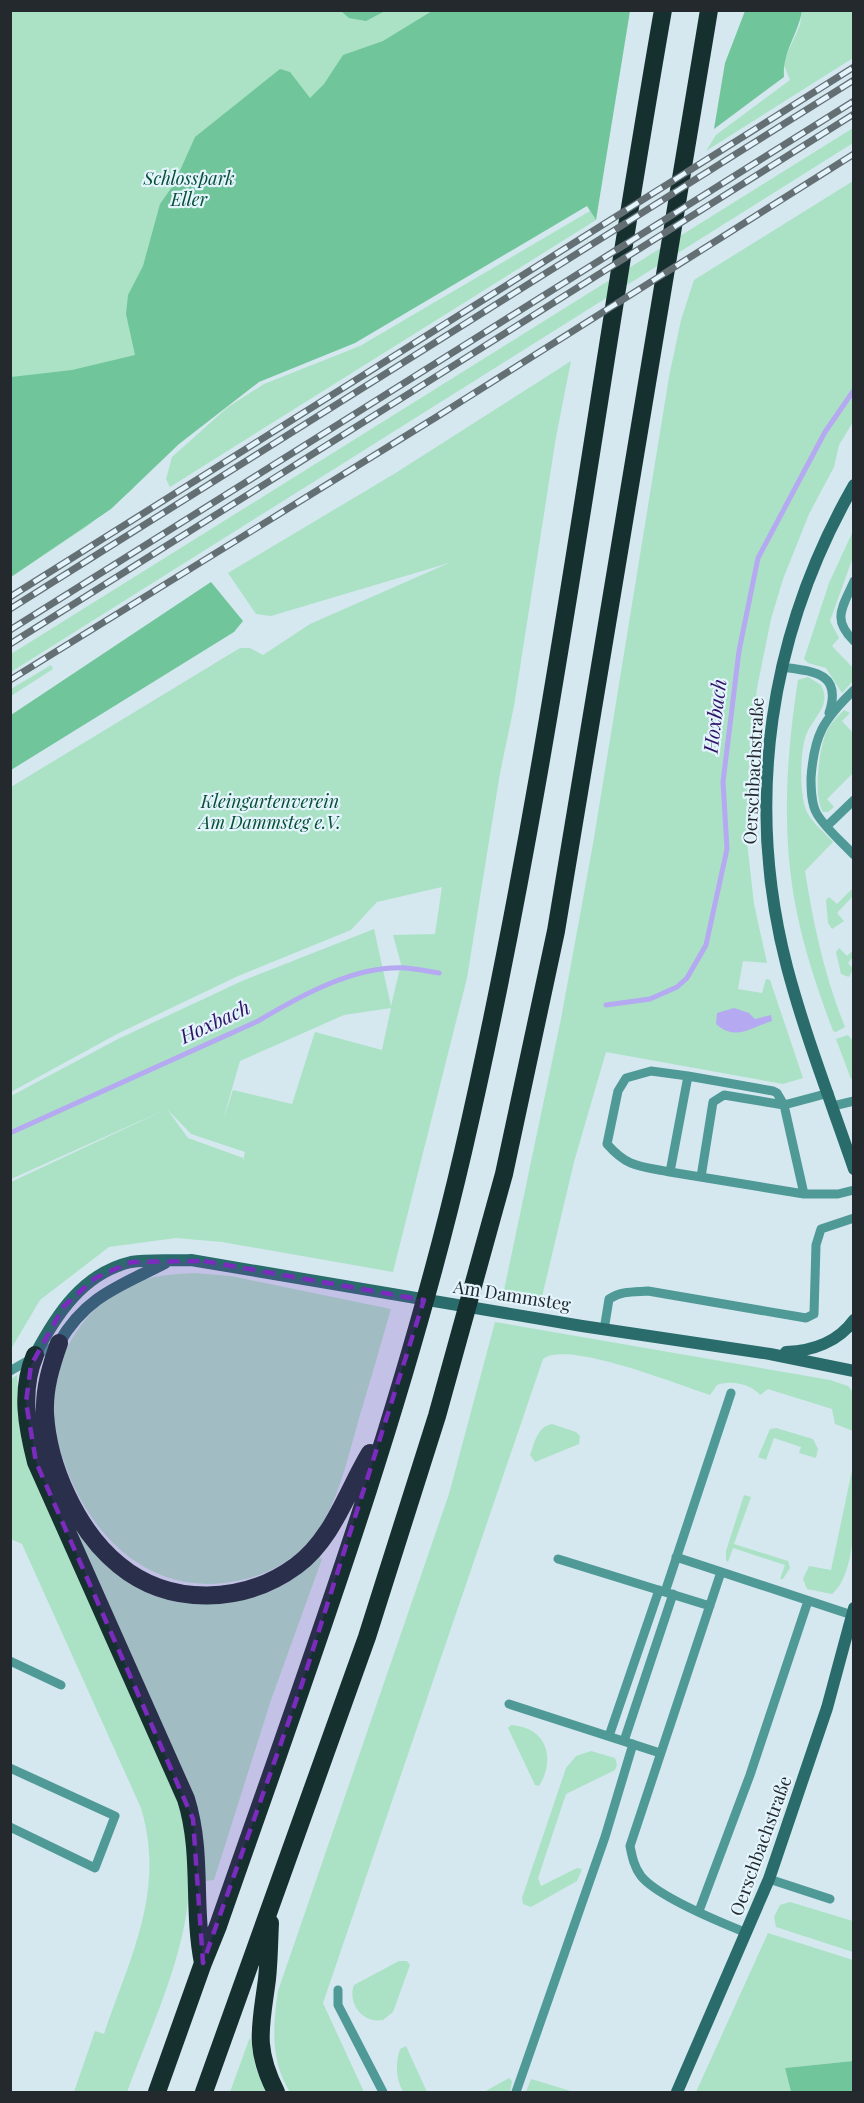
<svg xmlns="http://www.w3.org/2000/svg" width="864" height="2103" viewBox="0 0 864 2103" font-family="'Playfair Display',serif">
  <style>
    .green { fill: #abe2c5; fill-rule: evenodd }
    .forest { fill: #70c59b }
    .water { fill: #b5a9f2 }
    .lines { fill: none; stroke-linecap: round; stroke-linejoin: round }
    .stream { stroke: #b5a9f2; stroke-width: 5 }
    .lane { stroke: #4f9997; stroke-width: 9 }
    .secondary { stroke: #296c6b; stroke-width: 12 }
    .highway { stroke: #163030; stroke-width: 18 }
    .rail-casing { stroke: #646f74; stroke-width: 7 }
    .rail { stroke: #e3f4fc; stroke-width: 4.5; stroke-dasharray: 14; stroke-linecap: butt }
    .marked { fill: #7b2cbf; fill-opacity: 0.2; stroke: #7b2cbf; stroke-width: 4.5; stroke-dasharray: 12 8; stroke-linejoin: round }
    .labels { text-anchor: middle; stroke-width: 4.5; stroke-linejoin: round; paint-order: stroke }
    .park-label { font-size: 18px; font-style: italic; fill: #074f34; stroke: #e3f4fc }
    .street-label { font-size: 18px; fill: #23292c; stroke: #e3f4fc }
    .water-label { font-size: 20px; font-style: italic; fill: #301367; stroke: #e3f4fc }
  </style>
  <rect width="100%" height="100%" fill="#d5e7ef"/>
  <path class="green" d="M10 11H583L164 437 133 489 86 527 11 577Z
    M802 11H853V58L706 151 716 135 790 80 783 63 800 25Z
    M853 128V143L11 672V654Z
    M853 181V422L839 445 834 467 809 514 783 579 771 619 757 688 749 768 747 842 754 904 767 963 743 961 738 989 762 993 766 979 770 980 803 1078 783 1084 606 1052 574 1162 541 1301 503 1295 561 1019 593 844 669 377 681 320 694 280Z
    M590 211 596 220 170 487 166 479 172 457 228 407 264 384 360 346Z
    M571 361 556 437 514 706 500 773 467 978 393 1272 222 1242 176 1238 109 1247 40 1300 11 1349V1182L167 1109 11 1179V1096L118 1039 242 981 374 929 391 1006 401 964 393 935 435 934 442 887 377 902 351 930 238 976 117 1034 11 1092V787L240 648H250L263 655 310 624 449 563 271 616 256 614 228 573 394 474ZM391 1008 382 1050 315 1032 292 1104 233 1090 223 1120 240 1061 344 1015ZM167 1109 191 1134 245 1152 243 1161V1158L188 1138Z
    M853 531V557L830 621 839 638 832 646 853 668V681L842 693 826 668 808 663 804 659 829 583Z
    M51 665 53 669 11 696V689Z
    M808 677 821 685C833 708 810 718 805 739 800 755 799 799 808 814 814 824 825 833 833 842L805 871C813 923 825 978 845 1027L836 1032 833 1031C819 993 805 953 797 913 781 837 786 756 798 680Z
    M844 710 850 713 842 721 853 733V773L827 799 834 807 828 812H823C813 796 819 750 826 733 830 724 837 717 844 710Z
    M853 888V896L837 913 844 921 832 929 828 923 826 900 829 897 837 904Z
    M839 948 847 956 853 950V957L848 963 853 969 849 977 841 974 836 952Z
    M848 1035 853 1041V1079H851L836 1039Z
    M195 1273 231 1276 391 1309C380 1347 369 1385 358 1422 346 1464 336 1514 305 1546 283 1568 254 1580 224 1583 143 1592 87 1531 63 1459 58 1443 52 1423 52 1406 53 1354 88 1301 137 1282 155 1275 176 1274 195 1273Z
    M495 1322 830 1380 848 1386 853 1392V1431L835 1424 832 1409 768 1389 760 1395C751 1384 730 1380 717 1385L710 1395C678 1385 568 1340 543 1359L323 2003 364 2092H290C270 2061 273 2025 278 1991L449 1494Z
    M17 1375 20 1433 28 1462 175 1790C184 1822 190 1852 189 1885 187 1953 150 2029 127 2092H74L95 2031 104 2034C130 1957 166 1891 141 1808L22 1544 11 1539 10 1380Z
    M31 1410H38L86 1538 193 1602 318 1557 322 1559 271 1700 214 1880 205 1881 202 1852 49 1477Z
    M552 1424 576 1432 580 1436 579 1444 535 1462 530 1455C535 1442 537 1427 552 1424Z
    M776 1428 813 1439 818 1449 816 1458 799 1453 801 1447 774 1438 766 1460 758 1457 770 1429Z
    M853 1466C854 1498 859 1572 832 1594L807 1589 803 1579 809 1566 831 1570Z
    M744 1495 751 1497 734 1544 788 1561 790 1568 783 1579H780L785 1565 733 1548 728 1562 726 1560V1551Z
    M511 1725C547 1727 556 1759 539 1786L535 1785 508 1728Z
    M591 1751 615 1758 617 1765 615 1770 566 1794 538 1878 541 1886 577 1868 582 1869 577 1881 531 1907 523 1904 522 1898 566 1768 576 1756Z
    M790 1902 853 1921V1952L776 1927 774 1917 780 1905Z
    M768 1933 853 1960V2061L785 2068 791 2092H696Z
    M399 1961H407L410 1965 393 2012 383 2020C363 2024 347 2003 354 1985Z
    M250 2037 256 2068 267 2092H230Z
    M406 2046 427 2092H403C396 2079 395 2064 400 2049Z
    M509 2078 512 2081 510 2092H484Z
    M531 2079 574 2092H526Z"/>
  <path class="forest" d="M341 11H385L366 21 349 18Z
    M432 11H630L596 220 587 206 355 343 259 382 179 444 111 509 11 577V377L72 370 135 355 126 314 128 295 143 266 160 204 174 184 195 137 280 69 290 72 310 98 324 84 343 55 383 41Z
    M745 11H802C798 34 782 53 784 77L714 129 725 63Z
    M211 582 243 621 234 632 11 770V715Z
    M853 2061V2092H791L785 2068Z"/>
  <path class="water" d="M734 1008 749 1013 755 1019 771 1015 772 1021C752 1027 736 1042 716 1024L717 1013Z"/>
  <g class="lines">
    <path class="stream" d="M606 1005 650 999 677 987 687 978 706 945 727 849 723 782 739 651 758 558 825 432 854 390
      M10 1133 258 1021C300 996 355 965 406 968 417 969 428 971 439 973"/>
    <path class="lane" d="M854 581C843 607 831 619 854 641
      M781 667C812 671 843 672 829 713
      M854 690C823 720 814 735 811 778 811 788 811 804 817 814 826 829 842 842 854 855
      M827 826 854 800
      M829 1093 784 1105 804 1194H838L854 1190
      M784 1105 777 1093 773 1091 688 1076 670 1172 804 1194
      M833 1106 854 1101
      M670 1172C640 1166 628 1168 607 1144L618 1091 626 1078 651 1071 688 1076
      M701 1177 713 1102 724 1095 784 1105
      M604 1330 609 1299C621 1291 633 1292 648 1291L806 1318 814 1314 816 1245 821 1229 854 1218
      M10 1371 57 1344
      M676 1557 852 1615
      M558 1559 710 1606
      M721 1572 630 1846C632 1856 634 1867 641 1876 657 1896 722 1923 747 1933
      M665 1592 731 1393
      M10 1661 61 1685
      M509 1704 660 1753
      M609 1736 659 1590
      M624 1741 673 1594
      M10 1768 115 1816 95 1868 10 1827
      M769 1879 830 1899
      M699 1911 750 1775 808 1601
      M338 1990V2005L383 2092
      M516 2092 605 1837 633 1744"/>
    <path class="secondary" d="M854 485C769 633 744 801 787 967 805 1035 831 1102 854 1169
      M59 1343C86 1296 120 1286 165 1263
      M786 1352C812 1351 838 1342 854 1320
      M35 1355C56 1315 83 1273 131 1262 149 1259 172 1261 191 1260L582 1326 770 1354 854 1371
      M677 2092 769 1879 827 1708 854 1608"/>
    <path class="highway" d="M59 1343C51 1366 44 1388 45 1413 48 1466 77 1531 119 1565 170 1607 244 1604 296 1566 333 1539 347 1491 370 1453
      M35 1355C20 1390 27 1427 36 1462L186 1799C203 1853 192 1908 203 1963
      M270 1923C269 1942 269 1961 267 1979 261 2026 253 2047 276 2092
      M157 2092 203 1963 218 1926C307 1671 402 1415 463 1152 550 776 596 391 663 10
      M204 2092 367 1637 437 1416 504 1174 556 931 709 10"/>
    <defs>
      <path id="rail" d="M10 597 854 67
        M10 609 854 80
        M10 630 854 101
        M10 644 854 114
        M10 680 438 416 854 154"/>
    </defs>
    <use href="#rail" class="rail-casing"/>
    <use href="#rail" class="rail"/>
  </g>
  <path class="marked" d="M204 1261 424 1300 302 1684 203 1963 193 1819 36 1462 26 1402 31 1365 64 1306 95 1278 131 1262Z"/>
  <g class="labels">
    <g class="park-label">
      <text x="189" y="185">Schlosspark<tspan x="189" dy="21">Eller</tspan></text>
      <text x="270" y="808">Kleingartenverein<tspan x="270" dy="21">Am Dammsteg e.V.</tspan></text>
    </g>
    <g class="street-label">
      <text transform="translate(754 771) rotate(-87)" y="6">Oerschbachstraße</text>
      <text transform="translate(512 1296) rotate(9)" y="6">Am Dammsteg</text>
      <text transform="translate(761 1846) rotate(-70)" y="6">Oerschbachstraße</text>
    </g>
    <g class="water-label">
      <text transform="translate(715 716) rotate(-83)" y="7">Hoxbach</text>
      <text transform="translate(215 1022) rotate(-25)" y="7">Hoxbach</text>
    </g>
  </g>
  <rect width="864" height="2103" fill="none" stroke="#23292c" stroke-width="24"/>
</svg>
